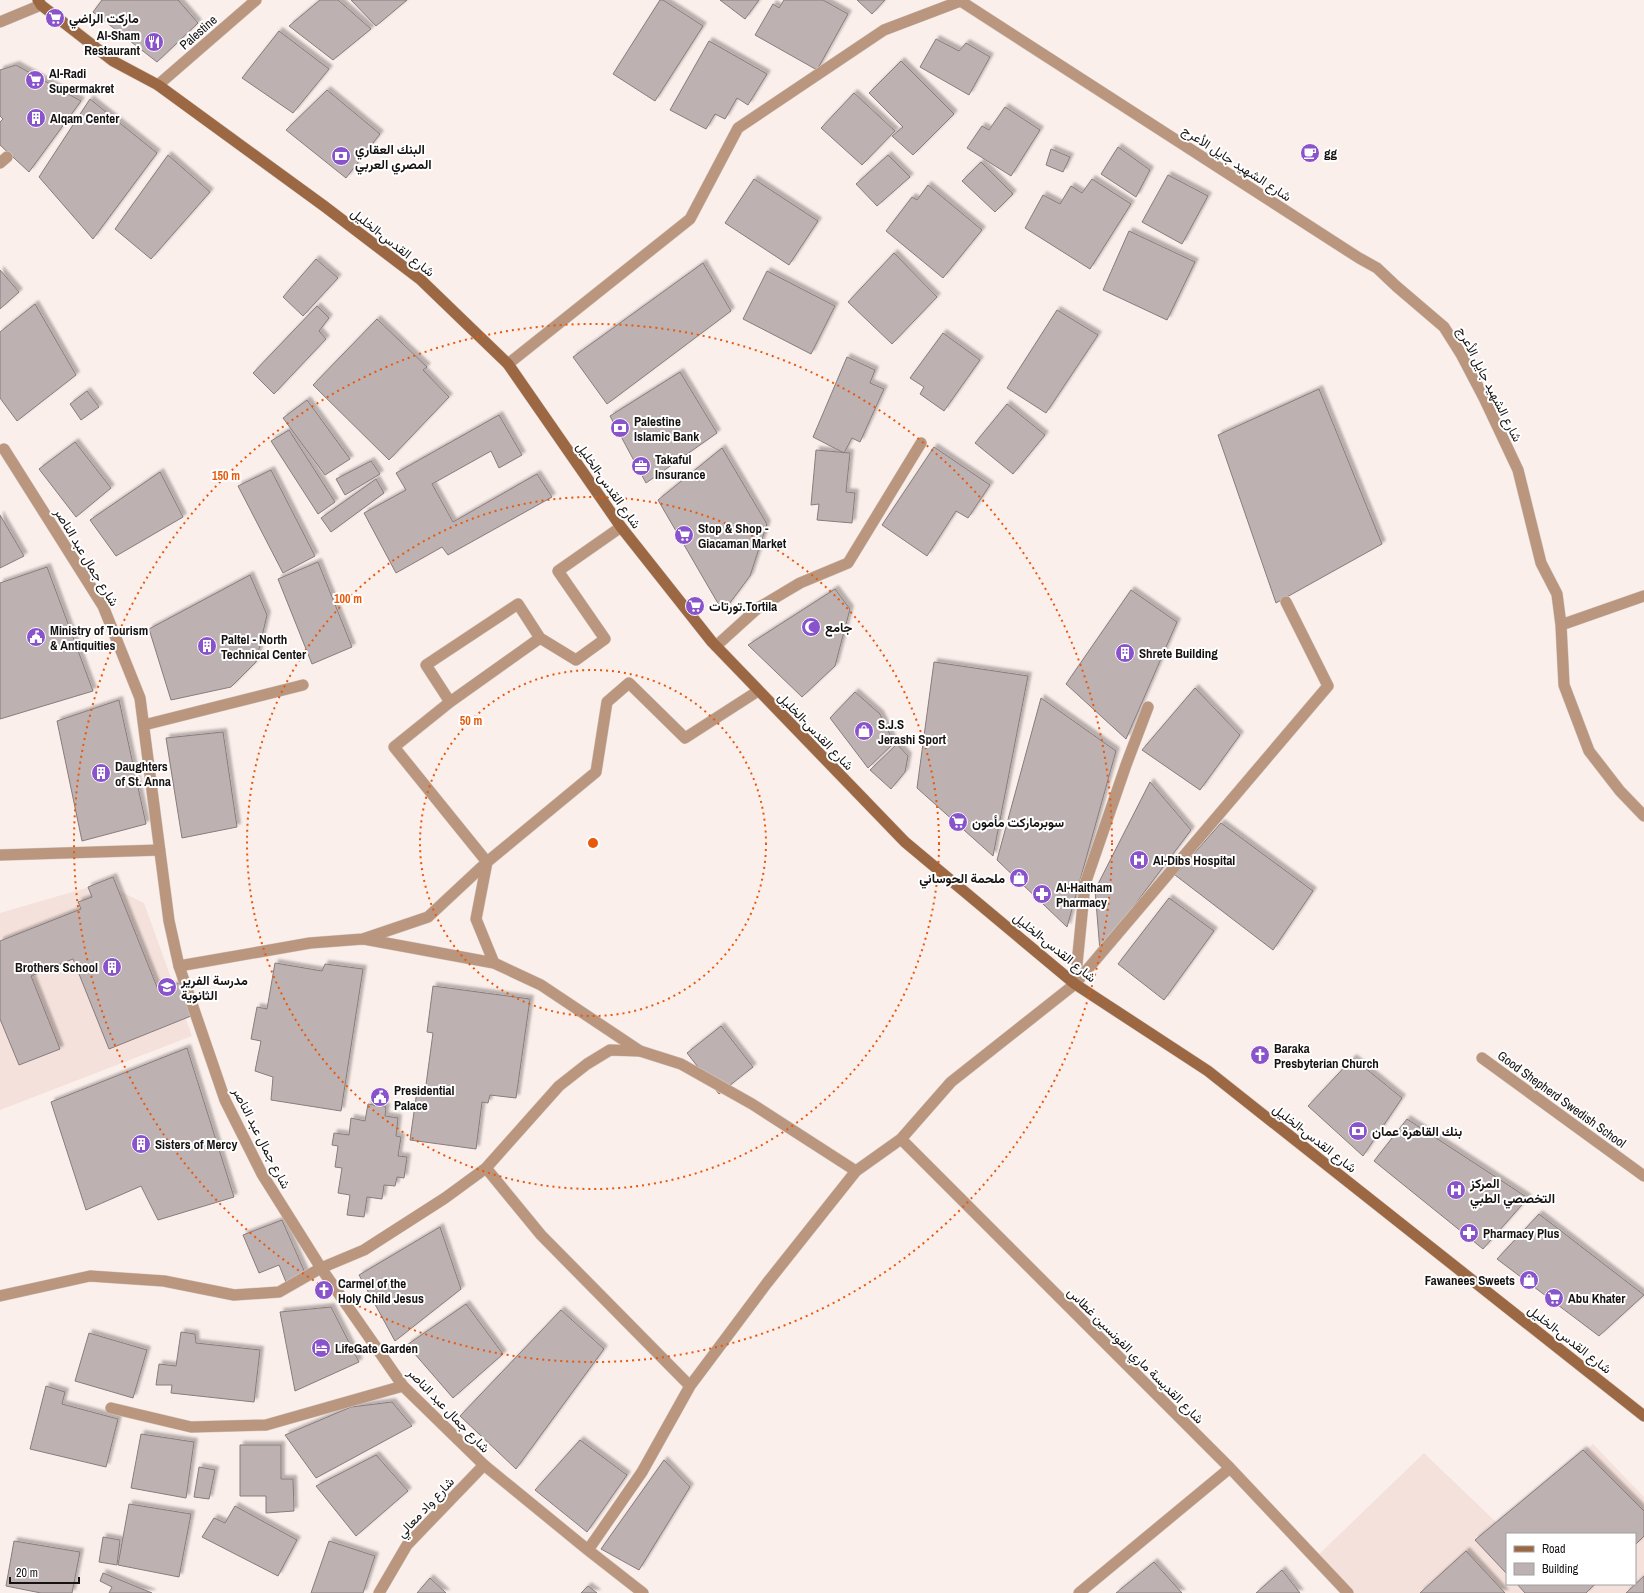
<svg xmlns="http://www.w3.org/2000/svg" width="1644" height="1593" viewBox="0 0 1644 1593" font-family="'Archivo Narrow',Vazirmatn,sans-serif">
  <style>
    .built { fill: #f5e1db; fill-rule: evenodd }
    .building { fill: #beb1b1; stroke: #887c7c; filter: url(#shadow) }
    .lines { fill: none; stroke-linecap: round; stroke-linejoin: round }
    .service-casing { stroke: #d6ccc8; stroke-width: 12 }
    .pedestrian-casing { stroke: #d6ccc8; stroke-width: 12 }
    .minor-casing { stroke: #d6ccc8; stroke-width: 12 }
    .tertiary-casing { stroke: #d6ccc8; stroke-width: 12 }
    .secondary-casing { stroke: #d6ccc8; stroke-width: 12 }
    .service { stroke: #b9967d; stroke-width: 11 }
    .pedestrian { stroke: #b9967d; stroke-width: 11 }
    .minor { stroke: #b9967d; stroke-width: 11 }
    .tertiary { stroke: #b9967d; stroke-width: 11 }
    .secondary { stroke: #9b6843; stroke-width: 11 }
    .ring { fill: none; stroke: #e8590c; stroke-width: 2; stroke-dasharray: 2 4 }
    .labels { text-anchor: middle; stroke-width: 4; stroke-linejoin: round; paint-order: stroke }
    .poi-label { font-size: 13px; font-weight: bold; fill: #161211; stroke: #fff; text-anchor: start }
    .street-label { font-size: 13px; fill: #161211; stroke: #fff }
    .centre { fill: #e8590c; stroke: #fff; stroke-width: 2 }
    .ring-label { font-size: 12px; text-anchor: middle; font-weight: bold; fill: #e8590c; stroke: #fff; stroke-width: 4; stroke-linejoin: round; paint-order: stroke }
  </style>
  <defs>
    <filter id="shadow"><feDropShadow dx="3.5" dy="-3.5" stdDeviation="1" flood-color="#0004"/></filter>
  </defs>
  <rect width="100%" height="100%" fill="#fbefeb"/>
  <path class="built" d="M103 883 144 903 192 1036 0 1110V913Z
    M1593 1444 1644 1497V1593H1348L1315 1558 1424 1453 1496 1522ZM1507 1534H1635V1584H1507Z"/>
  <path class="building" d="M102 0H178L198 23 157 62 93 12Z
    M320 0H338L371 29 333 60 289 26Z
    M351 0H407L376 26Z
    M660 0H663L703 26 655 101 613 74Z
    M720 0H759L745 19Z
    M784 0H823L848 14 817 70 755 35 773 4 779 8Z
    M857 0H885L872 14Z
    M279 31 329 69 293 113 242 78Z
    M936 39 959 51 966 43 990 57 969 95 920 67Z
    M709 41 767 74 748 105 737 98 725 119 715 114 706 129 670 110Z
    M901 61 954 114 913 155 892 136 903 127 869 93Z
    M16 65 81 101 29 172 0 145V122L3 119 0 116V70Z
    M327 90 380 134 346 178 286 130Z
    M854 93 895 131 862 165 821 128Z
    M90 99 157 153 93 239 39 177Z
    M1005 107 1040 130 1011 176 967 148 982 126 989 130Z
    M1118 147 1150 170 1136 197 1101 174Z
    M1051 149 1070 157 1063 172 1046 165Z
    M168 155 210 192 151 259 115 229Z
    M888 155 910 177 877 206 856 184Z
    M981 162 1013 194 995 212 962 181Z
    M1168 175 1208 196 1182 244 1142 222Z
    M754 179 818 221 789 265 725 223Z
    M1092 179 1131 204 1090 269 1025 228 1043 195 1060 204 1071 186 1082 193Z
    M928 185 982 230 943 278 886 231 912 197 917 200Z
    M1129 231 1195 262 1167 320 1103 290Z
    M894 253 937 297 892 344 848 302Z
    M316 259 338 278 303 316 283 297Z
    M703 263 731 311 607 404 573 357Z
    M0 270 19 292 0 309Z
    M767 271 835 306 811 354 743 319Z
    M35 304 76 375 17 421 0 398V332Z
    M317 306 329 318 319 331 326 339 274 394 253 373Z
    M1057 310 1098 335 1046 413 1007 388Z
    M377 319 427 367 423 370 449 397 389 460 313 385Z
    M943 333 980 360 944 411 920 394 924 387 910 378Z
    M847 357 875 370 870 383 884 389 860 442 852 438 844 453 813 437Z
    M680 372 717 433 646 483 610 416Z
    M1319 389 1382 544 1276 603 1218 435Z
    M87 391 99 407 81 420 70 404Z
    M307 400 350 459 325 475 283 418Z
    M1007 404 1045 435 1013 474 975 443Z
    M499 415 522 455 499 468 491 451 432 484 453 522 537 474 552 497 448 555 442 547 396 573 364 513 406 490 396 473Z
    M289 430 335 502 318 514 271 441Z
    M75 442 111 488 76 517 39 469Z
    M934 447 990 485 968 518 956 511 927 556 882 525Z
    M722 448 767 524 750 576 723 612 658 500Z
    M816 450 850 453 846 492 855 493 852 523 817 520 819 504 811 505Z
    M371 461 380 474 345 495 336 479Z
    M271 470 315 556 283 573 238 486Z
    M160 472 183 517 116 556 90 520Z
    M376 479 384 493 331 532 321 518Z
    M0 515 24 556 0 568Z
    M318 562 352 647 312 664 278 579Z
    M47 567 93 691 0 719V583Z
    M250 575 267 615 256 662 231 687 171 700 149 629Z
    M835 589 850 609 835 666 802 697 748 645Z
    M1131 590 1177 622 1126 739 1066 684Z
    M934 662 1028 676 993 856 917 788Z
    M1195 688 1240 735 1200 790 1142 750Z
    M855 692 880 714 894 743 868 768 830 718Z
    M1041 698 1116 751 1067 927 997 860Z
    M119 700 146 824 82 841 57 721Z
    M223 732 237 827 182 838 166 738Z
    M897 744 908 756 905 772 891 789 870 770Z
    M1150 782 1191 830 1100 951 1095 890Z
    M1221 823 1313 891 1273 950 1175 875Z
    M113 877 159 992 179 983 191 1016 109 1049 73 959 31 976 60 1049 19 1065 0 1019V941L81 909 78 902 92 897 88 887Z
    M1169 898 1214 931 1164 1000 1118 964Z
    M275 963 322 971 325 964 363 969 341 1111 271 1100 273 1077 255 1071 261 1041 251 1039 257 1007 267 1009Z
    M433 986 530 999 516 1098 490 1095 488 1103 482 1102 476 1149 410 1140 417 1091 425 1092 433 1033 427 1032Z
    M721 1026 753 1067 719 1094 687 1053Z
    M187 1048 234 1197 158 1220 141 1186 86 1210 51 1102Z
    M1353 1058 1402 1098 1363 1156 1308 1106Z
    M368 1104 386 1107 385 1116 398 1118 396 1136 401 1137 398 1156 407 1157 404 1178 397 1177 395 1186 384 1185 382 1199 367 1197 364 1217 347 1215 350 1195 338 1193 342 1168 335 1167 338 1146 332 1145 334 1133 349 1135 351 1118 365 1121Z
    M1407 1119 1528 1198 1483 1249 1374 1161Z
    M1539 1214 1644 1295 1599 1336 1497 1259Z
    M282 1220 306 1275 286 1282 279 1265 259 1273 243 1235Z
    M440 1227 461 1289 395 1341 359 1275Z
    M466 1304 503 1354 453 1398 407 1345Z
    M331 1307 359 1362 295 1391 280 1312Z
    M561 1310 604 1349 516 1469 460 1416Z
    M181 1332 195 1334 196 1343 260 1350 254 1402 171 1393 172 1385H156L159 1364 176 1366Z
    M89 1333 147 1350 133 1398 75 1381Z
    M46 1386 65 1392 62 1404 118 1419 106 1467 30 1449Z
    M392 1402 412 1426 316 1478 285 1435 351 1407Z
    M141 1434 194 1442 186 1498 131 1488Z
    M580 1440 627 1475 587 1532 535 1490Z
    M240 1445H281V1479H293L294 1511 266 1513V1496H240Z
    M1583 1450 1644 1511V1536L1635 1545V1534H1507V1574L1475 1540Z
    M376 1455 408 1491 356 1536 316 1486Z
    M664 1460 690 1487 639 1570 601 1549Z
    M199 1467 215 1470 209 1499 194 1497Z
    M129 1504 191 1514 179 1577 118 1565Z
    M235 1506 297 1540 278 1576 202 1537 214 1518 225 1523Z
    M103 1537 120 1540 117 1565 99 1562Z
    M14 1541 80 1552 72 1593H41L6 1586Z
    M329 1541 375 1556 363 1593H311Z
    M1466 1551 1505 1593H1420Z
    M1154 1562 1182 1593H1116Z
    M1282 1570 1300 1593H1256Z
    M103 1573 152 1593H109L112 1587 100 1581Z
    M1644 1576V1593H1626Z
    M430 1578 446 1593H417Z
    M1517 1584H1595L1586 1593H1525Z
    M588 1586 597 1593H581Z"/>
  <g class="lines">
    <defs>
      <path id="service" d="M540 638 450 702 394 747 487 862 596 772 607 702 629 683 685 738 758 691
        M450 702 426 665 518 604 540 638 576 660 605 639 558 571 621 527
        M487 862 476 919 494 963
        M364 939 494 963 541 985 640 1051
        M179 966 310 943 363 939 428 917 487 862
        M0 1296 90 1276 164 1281 234 1295 279 1292 321 1268
        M111 1408 191 1427 266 1425 403 1386"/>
      <path id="pedestrian" d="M0 163 7 157"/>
      <path id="minor" d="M959 0 1359 258 1377 268 1396 286 1444 327 1461 354 1484 398 1518 470 1541 563 1557 594 1561 625 1564 685 1589 751 1620 791 1644 816
        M0 22 41 5
        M158 85 256 0
        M508 364 690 219 738 128 884 30 963 0
        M4 449 103 606 140 698 169 921 179 966 225 1100 262 1174 321 1268 403 1386 484 1465 588 1550 643 1593
        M1561 625 1644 596
        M716 646 758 608 800 583 848 563 921 443
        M144 725 303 685
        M0 855 160 850
        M1075 984 1085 884 1126 765 1148 707
        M1482 1058 1644 1176
        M901 1139 1230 1468 1348 1593
        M486 1168 541 1235 690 1386
        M321 1268 364 1250 445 1198 486 1168 559 1086 587 1064 610 1050 640 1051 681 1064 752 1104 856 1171
        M588 1550 642 1472 690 1386 767 1283 856 1171 901 1139 951 1082 1075 984 1328 686 1286 602
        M1079 1593 1230 1468"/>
      <path id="tertiary" d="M379 1593 407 1545 484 1465"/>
      <path id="secondary" d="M38 0 41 5 113 61 158 85 324 206 421 280 508 364 621 527 712 642 905 842 1075 984 1208 1071 1644 1416"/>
    </defs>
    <use href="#service" class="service-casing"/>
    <use href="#pedestrian" class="pedestrian-casing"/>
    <use href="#minor" class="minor-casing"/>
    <use href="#tertiary" class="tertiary-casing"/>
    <use href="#secondary" class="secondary-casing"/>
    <use href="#service" class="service"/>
    <use href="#pedestrian" class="pedestrian"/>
    <use href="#minor" class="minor"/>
    <use href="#tertiary" class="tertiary"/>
    <use href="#secondary" class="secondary"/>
  </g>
  <g class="ring">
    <circle cx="593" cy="843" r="173"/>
    <circle cx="593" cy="843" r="346"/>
    <circle cx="593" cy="843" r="519"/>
  </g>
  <defs>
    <symbol id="supermarket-disc" viewBox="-11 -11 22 22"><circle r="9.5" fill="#8953cb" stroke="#fff"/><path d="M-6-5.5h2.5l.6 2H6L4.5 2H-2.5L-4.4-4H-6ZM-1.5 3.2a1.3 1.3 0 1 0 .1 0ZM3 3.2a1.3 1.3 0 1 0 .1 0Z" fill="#fff"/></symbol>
    <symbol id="restaurant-disc" viewBox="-11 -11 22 22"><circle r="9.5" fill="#8953cb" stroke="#fff"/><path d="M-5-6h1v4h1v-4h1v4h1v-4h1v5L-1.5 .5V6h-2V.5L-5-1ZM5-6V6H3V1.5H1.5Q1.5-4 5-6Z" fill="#fff"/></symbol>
    <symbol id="building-disc" viewBox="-11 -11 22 22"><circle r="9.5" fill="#8953cb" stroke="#fff"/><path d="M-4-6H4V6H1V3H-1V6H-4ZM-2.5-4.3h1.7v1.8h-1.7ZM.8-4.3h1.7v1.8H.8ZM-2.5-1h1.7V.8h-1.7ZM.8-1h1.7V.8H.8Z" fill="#fff"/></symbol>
    <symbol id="cafe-disc" viewBox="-11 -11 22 22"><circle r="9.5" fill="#8953cb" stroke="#fff"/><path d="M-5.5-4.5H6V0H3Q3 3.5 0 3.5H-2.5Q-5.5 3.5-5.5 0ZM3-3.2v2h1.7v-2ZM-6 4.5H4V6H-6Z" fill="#fff"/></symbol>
    <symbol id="bank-disc" viewBox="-11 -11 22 22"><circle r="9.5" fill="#8953cb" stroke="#fff"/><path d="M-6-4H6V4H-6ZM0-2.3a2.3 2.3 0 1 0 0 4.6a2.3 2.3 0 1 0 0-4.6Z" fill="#fff"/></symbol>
    <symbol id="office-disc" viewBox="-11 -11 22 22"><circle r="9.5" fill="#8953cb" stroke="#fff"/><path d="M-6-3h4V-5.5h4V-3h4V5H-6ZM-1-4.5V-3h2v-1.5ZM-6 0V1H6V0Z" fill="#fff"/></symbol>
    <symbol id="mosque-disc" viewBox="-11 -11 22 22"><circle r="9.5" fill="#8953cb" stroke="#fff"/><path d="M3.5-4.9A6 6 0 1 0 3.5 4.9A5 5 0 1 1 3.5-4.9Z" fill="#fff"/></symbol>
    <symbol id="civic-disc" viewBox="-11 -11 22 22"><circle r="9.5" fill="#8953cb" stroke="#fff"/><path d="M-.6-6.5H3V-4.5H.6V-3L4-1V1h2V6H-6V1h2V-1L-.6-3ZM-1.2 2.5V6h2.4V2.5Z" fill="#fff"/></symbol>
    <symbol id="shop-disc" viewBox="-11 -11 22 22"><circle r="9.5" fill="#8953cb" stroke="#fff"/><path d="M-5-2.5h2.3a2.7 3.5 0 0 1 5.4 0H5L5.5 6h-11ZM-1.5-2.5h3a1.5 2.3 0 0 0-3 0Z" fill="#fff"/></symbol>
    <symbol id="hospital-disc" viewBox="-11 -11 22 22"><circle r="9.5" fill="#8953cb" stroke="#fff"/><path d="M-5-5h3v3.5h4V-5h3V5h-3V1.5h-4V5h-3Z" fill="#fff"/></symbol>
    <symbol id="pharmacy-disc" viewBox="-11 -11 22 22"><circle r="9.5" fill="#8953cb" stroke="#fff"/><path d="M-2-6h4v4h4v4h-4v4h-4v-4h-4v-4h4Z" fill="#fff"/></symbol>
    <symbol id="school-disc" viewBox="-11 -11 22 22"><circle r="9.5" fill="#8953cb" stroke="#fff"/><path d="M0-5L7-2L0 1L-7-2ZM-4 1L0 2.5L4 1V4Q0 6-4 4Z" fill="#fff"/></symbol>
    <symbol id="church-disc" viewBox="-11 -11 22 22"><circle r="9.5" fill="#8953cb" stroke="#fff"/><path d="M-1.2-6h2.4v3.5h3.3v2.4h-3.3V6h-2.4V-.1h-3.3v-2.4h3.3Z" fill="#fff"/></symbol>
    <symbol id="hotel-disc" viewBox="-11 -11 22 22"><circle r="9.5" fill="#8953cb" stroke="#fff"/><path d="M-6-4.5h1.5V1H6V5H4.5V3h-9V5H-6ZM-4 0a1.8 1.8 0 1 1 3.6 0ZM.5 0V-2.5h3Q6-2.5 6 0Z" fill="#fff"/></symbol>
  </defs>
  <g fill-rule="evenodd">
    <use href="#supermarket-disc" x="44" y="7" width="22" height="22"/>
    <use href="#restaurant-disc" x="143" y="31" width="22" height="22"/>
    <use href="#supermarket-disc" x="24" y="69" width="22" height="22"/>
    <use href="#building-disc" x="25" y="107" width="22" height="22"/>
    <use href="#cafe-disc" x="1299" y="142" width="22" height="22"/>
    <use href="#bank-disc" x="330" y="145" width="22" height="22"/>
    <use href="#bank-disc" x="609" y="417" width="22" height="22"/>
    <use href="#office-disc" x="630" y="455" width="22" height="22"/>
    <use href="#supermarket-disc" x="673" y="524" width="22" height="22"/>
    <use href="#supermarket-disc" x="684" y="595" width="22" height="22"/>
    <use href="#mosque-disc" x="800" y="616" width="22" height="22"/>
    <use href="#civic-disc" x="25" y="626" width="22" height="22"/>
    <use href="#building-disc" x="196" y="635" width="22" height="22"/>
    <use href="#building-disc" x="1114" y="642" width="22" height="22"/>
    <use href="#shop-disc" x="853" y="720" width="22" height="22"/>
    <use href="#building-disc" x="90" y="762" width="22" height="22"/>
    <use href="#supermarket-disc" x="947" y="811" width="22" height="22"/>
    <use href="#hospital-disc" x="1128" y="849" width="22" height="22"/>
    <use href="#shop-disc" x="1008" y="867" width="22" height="22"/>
    <use href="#pharmacy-disc" x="1031" y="883" width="22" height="22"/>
    <use href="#building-disc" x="101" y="956" width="22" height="22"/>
    <use href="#school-disc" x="156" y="976" width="22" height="22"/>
    <use href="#church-disc" x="1249" y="1044" width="22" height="22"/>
    <use href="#civic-disc" x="369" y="1086" width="22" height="22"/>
    <use href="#bank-disc" x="1347" y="1120" width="22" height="22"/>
    <use href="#building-disc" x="130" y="1133" width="22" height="22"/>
    <use href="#hospital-disc" x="1445" y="1179" width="22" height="22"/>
    <use href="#pharmacy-disc" x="1458" y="1222" width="22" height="22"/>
    <use href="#shop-disc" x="1518" y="1269" width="22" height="22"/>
    <use href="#church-disc" x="313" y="1279" width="22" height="22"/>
    <use href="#supermarket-disc" x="1543" y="1287" width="22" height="22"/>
    <use href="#hotel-disc" x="310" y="1337" width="22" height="22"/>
  </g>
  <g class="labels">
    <g class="poi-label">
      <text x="69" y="23">ماركت الراضي</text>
      <text x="140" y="40" text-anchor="end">Al-Sham<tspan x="140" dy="15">Restaurant</tspan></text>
      <text x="49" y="78">Al-Radi<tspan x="49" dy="15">Supermakret</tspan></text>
      <text x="50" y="123">Alqam Center</text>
      <text x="355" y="154">البنك العقاري<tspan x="355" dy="15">المصري العربي</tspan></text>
      <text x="1324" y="158">gg</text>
      <text x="634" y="426">Palestine<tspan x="634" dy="15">Islamic Bank</tspan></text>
      <text x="655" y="464">Takaful<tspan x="655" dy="15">Insurance</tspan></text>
      <text x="698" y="533">Stop &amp; Shop -<tspan x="698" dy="15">Giacaman Market</tspan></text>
      <text x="709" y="611">تورتات.Tortila</text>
      <text x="825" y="632">جامع</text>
      <text x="50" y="635">Ministry of Tourism<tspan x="50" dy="15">&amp; Antiquities</tspan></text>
      <text x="221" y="644">Paltel - North<tspan x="221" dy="15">Technical Center</tspan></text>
      <text x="1139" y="658">Shrete Building</text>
      <text x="878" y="729">S.J.S<tspan x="878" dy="15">Jerashi Sport</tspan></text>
      <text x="115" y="771">Daughters<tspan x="115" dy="15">of St. Anna</tspan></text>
      <text x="972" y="827">سوبرماركت مأمون</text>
      <text x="1153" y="865">Al-Dibs Hospital</text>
      <text x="1005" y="883" text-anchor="end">ملحمة الحوساني</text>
      <text x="1056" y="892">Al-Haitham<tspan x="1056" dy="15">Pharmacy</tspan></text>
      <text x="98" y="972" text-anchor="end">Brothers School</text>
      <text x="181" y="985">مدرسة الفرير<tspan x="181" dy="15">الثانوية</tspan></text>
      <text x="1274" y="1053">Baraka<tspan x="1274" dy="15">Presbyterian Church</tspan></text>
      <text x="394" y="1095">Presidential<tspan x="394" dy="15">Palace</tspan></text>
      <text x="1372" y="1136">بنك القاهرة عمان</text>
      <text x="155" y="1149">Sisters of Mercy</text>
      <text x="1470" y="1188">المركز<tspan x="1470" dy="15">التخصصي الطبي</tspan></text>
      <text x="1483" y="1238">Pharmacy Plus</text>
      <text x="1515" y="1285" text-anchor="end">Fawanees Sweets</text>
      <text x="338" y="1288">Carmel of the<tspan x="338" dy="15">Holy Child Jesus</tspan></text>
      <text x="1568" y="1303">Abu Khater</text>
      <text x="335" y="1353">LifeGate Garden</text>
    </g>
    <g class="street-label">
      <text transform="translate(198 32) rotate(-41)" y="5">Palestine</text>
      <text transform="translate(1237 163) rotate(33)" y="5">شارع الشهيد جايل الأعرج</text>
      <text transform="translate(393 242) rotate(38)" y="5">شارع القدس-الخليل</text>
      <text transform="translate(1490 384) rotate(63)" y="5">شارع الشهيد جايل الأعرج</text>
      <text transform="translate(609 485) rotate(55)" y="5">شارع القدس-الخليل</text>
      <text transform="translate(87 557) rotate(59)" y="5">شارع جمال عبد الناصر</text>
      <text transform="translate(816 731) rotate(46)" y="5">شارع القدس-الخليل</text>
      <text transform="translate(1055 947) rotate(39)" y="5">شارع القدس-الخليل</text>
      <text transform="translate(1562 1099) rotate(36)" y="5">Good Shepherd Swedish School</text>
      <text transform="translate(262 1138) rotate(63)" y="5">شارع جمال عبد الناصر</text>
      <text transform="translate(1315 1138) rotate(38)" y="5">شارع القدس-الخليل</text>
      <text transform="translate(1570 1339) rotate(38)" y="5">شارع القدس-الخليل</text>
      <text transform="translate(1136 1355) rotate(45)" y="5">شارع القديسة ماري الفونسين غطاس</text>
      <text transform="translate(449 1410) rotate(46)" y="5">شارع جمال عبد الناصر</text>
      <text transform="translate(425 1507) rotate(-47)" y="5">شارع واد معالي</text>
    </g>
  </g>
  <circle cx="593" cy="843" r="6" class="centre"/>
  <g class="ring-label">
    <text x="226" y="480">150 m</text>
    <text x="348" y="603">100 m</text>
    <text x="471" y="725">50 m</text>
  </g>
  <rect x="1506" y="1533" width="130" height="52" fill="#ffffff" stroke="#a2a0a0"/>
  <rect x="1514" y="1546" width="20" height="6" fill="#9b6843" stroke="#a2a0a0"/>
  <text x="1542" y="1553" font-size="12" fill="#161211">Road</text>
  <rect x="1514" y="1563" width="20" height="12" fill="#beb1b1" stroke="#a2a0a0"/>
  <text x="1542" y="1573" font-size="12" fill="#161211">Building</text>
  <path d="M10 1577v6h69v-6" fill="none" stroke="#161211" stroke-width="2"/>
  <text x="16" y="1577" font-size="12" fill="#161211" stroke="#ffffff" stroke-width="3" paint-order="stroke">20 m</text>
</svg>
